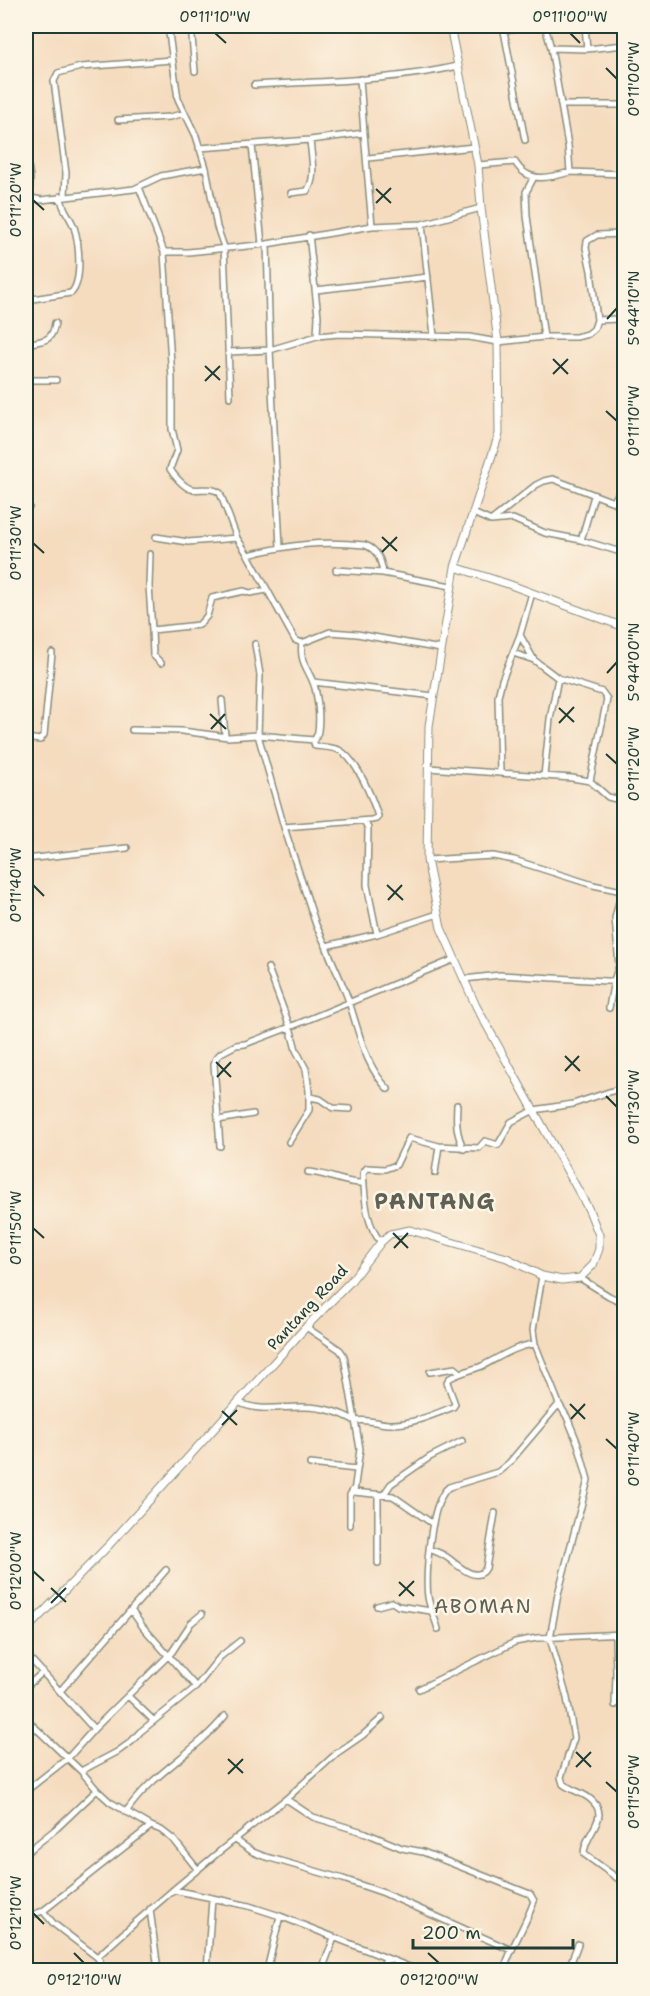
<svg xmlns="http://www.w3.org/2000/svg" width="650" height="1996" viewBox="0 0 650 1996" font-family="'Shantell Sans',sans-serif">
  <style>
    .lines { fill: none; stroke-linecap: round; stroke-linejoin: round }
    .minor-casing { stroke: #8a8c7a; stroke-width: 8 }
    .tertiary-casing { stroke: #8a8c7a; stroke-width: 9 }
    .minor { stroke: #fff; stroke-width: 5 }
    .tertiary { stroke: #fff; stroke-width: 7 }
    .ticks { fill: none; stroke: #1f3d34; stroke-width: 2 }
    .labels { text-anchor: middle; stroke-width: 5; stroke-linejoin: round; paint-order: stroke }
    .street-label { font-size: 16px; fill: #1f3d34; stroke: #fcf5e5 }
    .quarter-label { font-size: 20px; letter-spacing: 1.5px; fill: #5f6154; stroke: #fcf5e5 }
    .district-label { font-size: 22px; font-weight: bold; letter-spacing: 1.5px; fill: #5f6154; stroke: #fcf5e5 }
    .neatline { fill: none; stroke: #1f3d34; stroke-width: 2 }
    .ticks-label { font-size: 15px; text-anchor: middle; fill: #1f3d34 }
  </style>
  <rect width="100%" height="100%" fill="#fcf5e5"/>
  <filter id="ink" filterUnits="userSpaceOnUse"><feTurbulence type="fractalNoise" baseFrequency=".0167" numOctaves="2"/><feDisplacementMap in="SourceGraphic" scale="12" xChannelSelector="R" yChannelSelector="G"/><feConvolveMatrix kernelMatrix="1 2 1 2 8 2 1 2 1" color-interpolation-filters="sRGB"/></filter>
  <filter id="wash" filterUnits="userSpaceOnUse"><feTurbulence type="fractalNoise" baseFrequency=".008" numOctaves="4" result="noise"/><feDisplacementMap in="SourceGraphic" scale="24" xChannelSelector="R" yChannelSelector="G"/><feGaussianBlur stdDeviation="1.35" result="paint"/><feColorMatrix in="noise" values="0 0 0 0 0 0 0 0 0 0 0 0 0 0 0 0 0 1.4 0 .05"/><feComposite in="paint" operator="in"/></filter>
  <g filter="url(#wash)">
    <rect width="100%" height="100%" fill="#f5dcbf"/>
  </g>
  <g filter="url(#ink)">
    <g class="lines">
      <defs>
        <path id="minor" d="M168 26 178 99 196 136 206 168 217 227 224 247 230 397
          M191 26 195 71
          M503 26 525 140
          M545 26 551 48 568 145 570 172 624 174
          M585 26 587 49
          M504 31 535 26
          M551 48 587 49 624 45
          M360 79 364 133
          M254 85C322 81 392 81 458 66
          M561 105H624
          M118 120 170 117 185 113
          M252 145 262 244
          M199 148 310 140 364 133 372 226
          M26 154C28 169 34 183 26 197
          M368 158 474 147
          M478 165 515 162C528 184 549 178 570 172
          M534 177 526 192 527 216 544 337
          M139 187 164 252H188L267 244 372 226 422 224 481 208
          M291 193 307 191C317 178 311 156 310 140
          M65 196 66 173 54 81 58 73 81 67 172 60
          M26 197 41 200 134 189 161 176 206 168
          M422 224 434 336
          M309 235 318 316 317 336
          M267 244 270 350 280 547
          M164 252 172 379V429L177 450 170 469C174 476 184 487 191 489 201 491 211 486 220 493L237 538 248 555 295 640 302 643 330 632 357 634 441 649
          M316 290 428 277
          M26 300 71 293C83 282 79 242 74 227 70 216 61 208 61 196
          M597 320 591 271 586 248 587 241 597 235 624 234
          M26 344C43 340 52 343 55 323
          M229 352 270 350 317 336 339 334 469 337 498 342 544 337H576L588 334 594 329 597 320 619 319 624 318
          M26 377 31 380H56
          M26 499 29 507
          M614 501 624 484
          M473 513 491 521 513 519 545 533 581 540 624 553
          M492 520 536 485 544 481 553 479 624 506
          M156 537 188 542 237 538
          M581 540 594 496
          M150 554 149 586 152 630
          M248 555C292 544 320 541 365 545 378 550 381 560 383 573
          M336 570 383 573 451 586
          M520 635 534 660
          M255 644 260 675 258 735 284 827 316 925 326 946 377 934 438 914
          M513 653 534 660 558 678 602 692 607 699 590 781
          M161 663 153 655 152 630 199 625 207 616 212 598 244 591 250 593 267 590
          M313 682 434 696
          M222 700 225 735
          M132 730 182 731 228 737 258 735 314 740
          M26 738 40 740 44 735 52 653
          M428 768 572 778 590 781 608 797 624 801
          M500 772 498 696 502 680 520 635 532 593
          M544 776 550 719 558 678
          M364 821 368 828 367 885 377 934
          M284 827 371 820 376 819 378 816C372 798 357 759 339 750 332 747 323 747 315 746L314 743C314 739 318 735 318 731 320 717 318 701 315 688 310 670 299 664 302 643
          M26 859 127 848
          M427 860 493 856 514 860 593 885 622 891
          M326 946C333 965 343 983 349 1002 360 1034 364 1064 388 1089
          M268 968 290 1027 296 1050 306 1069 309 1091V1110L289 1142
          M464 979 500 975 624 982
          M609 1008 614 980 619 966 615 918 624 882
          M310 1097 320 1099 333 1108 350 1109
          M457 1105C456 1122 456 1134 464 1149
          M218 1120 253 1114
          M220 1146 214 1064 216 1058 221 1053 236 1045 245 1044 290 1027 455 959
          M308 1172C328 1173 344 1184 364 1183
          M435 1173 439 1146
          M381 1242C365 1224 365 1196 363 1173L367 1168 385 1169 396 1165 409 1138 439 1146 479 1148 485 1141 498 1145 511 1122 534 1110 573 1104 624 1087
          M542 1276 533 1330 535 1344 559 1404 567 1417 578 1444 588 1480 558 1594 550 1638 567 1698 574 1738 561 1777 563 1784C571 1790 581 1792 589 1798 614 1817 584 1832 584 1854L624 1883
          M580 1278 609 1296 624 1303
          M306 1327 340 1350 344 1356 360 1449 354 1492 393 1496 433 1524
          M430 1372 455 1368 461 1373
          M238 1402C259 1413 283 1406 305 1407 321 1407 341 1412 355 1421 369 1419 376 1423 388 1424 410 1425 433 1415 453 1407L455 1404 447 1382 450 1378C460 1373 471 1370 482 1366 500 1357 515 1346 535 1344
          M310 1464 356 1469
          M384 1494 391 1484 430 1457 462 1441
          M350 1525V1495L353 1490
          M430 1549C436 1552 443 1554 448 1558 459 1566 477 1584 486 1568L495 1513
          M378 1563V1494
          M377 1606 392 1602 398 1606 431 1611
          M131 1610 143 1627 196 1687
          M26 1613 28 1627
          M438 1629C435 1618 430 1609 428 1597 425 1575 430 1501 449 1487L498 1472 509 1463 559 1404
          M26 1654 94 1729 172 1652 191 1623 202 1614
          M26 1687 43 1672
          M419 1689 515 1642 537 1638 624 1634
          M61 1690 166 1570
          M129 1697 154 1721
          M615 1705 616 1673 615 1635
          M26 1719 81 1771 97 1790
          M81 1771 117 1752 131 1742 140 1732 196 1687 220 1657 240 1641
          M26 1791 68 1758 94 1729
          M286 1799 337 1753 363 1735 382 1718
          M126 1812C152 1773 196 1752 225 1716
          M234 1839 253 1852 263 1856 343 1879 384 1893 511 1950
          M26 1853 57 1828 97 1790 110 1802 151 1826 161 1830 174 1840 198 1870
          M173 1890 212 1898
          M150 1909 158 1970
          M43 1911 54 1924 97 1957
          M26 1917 43 1911 151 1826
          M102 1970 100 1961 97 1957C157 1902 221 1849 286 1799L313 1817 366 1833 402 1848 423 1852 530 1894 534 1901C526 1925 511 1946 504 1970
          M207 1970 212 1898 249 1906 280 1916 417 1970
          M267 1970 280 1916
          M322 1970 334 1938
          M381 1970 386 1959
          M568 1970 578 1944"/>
        <path id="tertiary" d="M452 26V36L478 165 481 208 498 342 499 434 455 567 508 584 624 627
          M26 1630 109 1545 306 1327 350 1282 381 1242 390 1234 410 1230 507 1258 542 1276 562 1280 580 1278 593 1265 599 1249V1235L589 1210 476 1006 441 928 427 860 429 726 455 567"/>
      </defs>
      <use href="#minor" class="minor-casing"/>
      <use href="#tertiary" class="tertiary-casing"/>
      <use href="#minor" class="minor"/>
      <use href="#tertiary" class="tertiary"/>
    </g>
  </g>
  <path class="ticks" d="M215 33 226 43M570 33 580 43M606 68 617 79M376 189 391 203M33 200 44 210M376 203 391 188M607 319 617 308M553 359 568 374M205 366 220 380M553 374 568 359M205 381 220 366M606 411 617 421M382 537 397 551M33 543 44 553M382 552 397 537M607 673 617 662M559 708 574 722M210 714 226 729M559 723 574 707M211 729 225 714M606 754 617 764M33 885 44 896M387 885 403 900M388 900 402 885M565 1056 580 1071M216 1062 231 1077M565 1071 579 1056M217 1077 231 1062M606 1096 617 1107M33 1228 44 1238M393 1233 408 1248M394 1248 408 1233M570 1404 585 1419M222 1411 237 1425M571 1419 585 1404M222 1425 237 1410M606 1439 617 1449M33 1571 44 1581M399 1582 414 1596M51 1588 66 1602M399 1596 414 1581M51 1603 66 1588M576 1752 591 1767M228 1759 243 1773M576 1767 591 1752M228 1774 243 1759M606 1782 617 1792M33 1913 44 1924M74 1953 84 1963M428 1953 439 1963"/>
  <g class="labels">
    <g class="street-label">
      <text transform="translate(307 1307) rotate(-47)" y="6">Pantang Road</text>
    </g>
    <g class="quarter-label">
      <text x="483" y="1613">ABOMAN</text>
    </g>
    <g class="district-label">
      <text x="435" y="1209">PANTANG</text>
    </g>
  </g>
  <rect width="650" height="1996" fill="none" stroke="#fcf5e5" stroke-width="66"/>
  <path d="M413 1939v9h160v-9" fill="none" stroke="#1f3d34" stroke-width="3"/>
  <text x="422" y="1939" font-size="18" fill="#1f3d34" stroke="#fcf5e5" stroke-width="4.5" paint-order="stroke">200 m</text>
  <rect x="33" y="33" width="584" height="1930" class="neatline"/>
  <g class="ticks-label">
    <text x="215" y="22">0°11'10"W</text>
    <text x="570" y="22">0°11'00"W</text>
    <text transform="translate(634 79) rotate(-90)" y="5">0°11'00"W</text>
    <text transform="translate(16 200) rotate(-90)" y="5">0°11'20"W</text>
    <text transform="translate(634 308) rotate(-90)" y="5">5°44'10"N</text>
    <text transform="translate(634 421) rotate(-90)" y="5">0°11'10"W</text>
    <text transform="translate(16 543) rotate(-90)" y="5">0°11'30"W</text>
    <text transform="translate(634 662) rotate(-90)" y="5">5°44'00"N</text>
    <text transform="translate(634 764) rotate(-90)" y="5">0°11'20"W</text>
    <text transform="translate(16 885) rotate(-90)" y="5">0°11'40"W</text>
    <text transform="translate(634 1107) rotate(-90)" y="5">0°11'30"W</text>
    <text transform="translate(16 1228) rotate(-90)" y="5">0°11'50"W</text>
    <text transform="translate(634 1449) rotate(-90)" y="5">0°11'40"W</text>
    <text transform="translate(16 1571) rotate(-90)" y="5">0°12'00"W</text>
    <text transform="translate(634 1792) rotate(-90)" y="5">0°11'50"W</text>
    <text transform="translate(16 1913) rotate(-90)" y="5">0°12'10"W</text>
    <text x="84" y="1985">0°12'10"W</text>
    <text x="439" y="1985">0°12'00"W</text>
  </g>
</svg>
